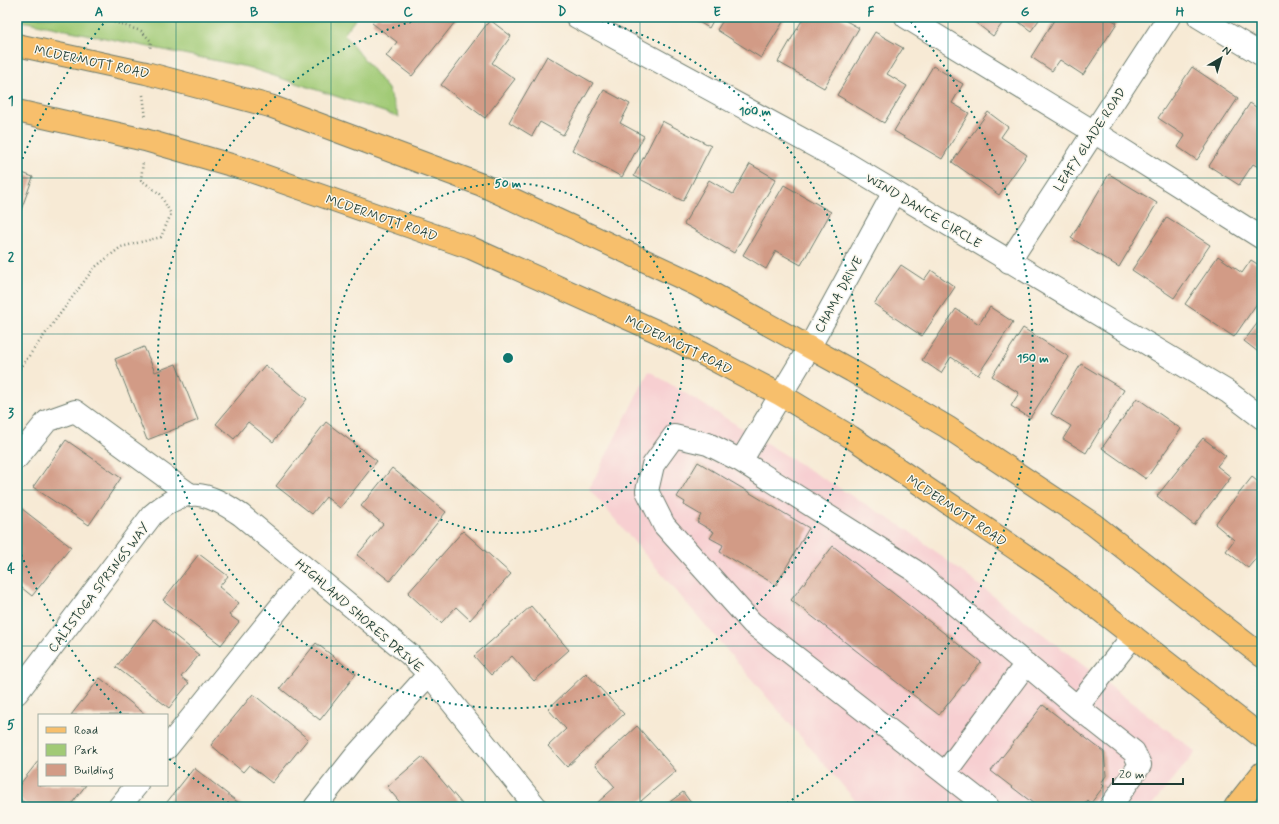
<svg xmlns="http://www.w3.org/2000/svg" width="1279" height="824" viewBox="0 0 1279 824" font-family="Mynerve,sans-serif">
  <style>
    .built { fill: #f7cfd1 }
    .green { fill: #a1ca76; stroke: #608455 }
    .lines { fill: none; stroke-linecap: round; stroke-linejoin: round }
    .stream { stroke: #76baec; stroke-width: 7 }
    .building { fill: #d29b86 }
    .minor-casing { stroke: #6b7a6c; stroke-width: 24 }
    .major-casing { stroke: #6b7a6c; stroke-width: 24 }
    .path { stroke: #6b7a6c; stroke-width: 2.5; stroke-dasharray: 1 3; stroke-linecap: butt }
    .minor { stroke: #fff; stroke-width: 22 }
    .major { stroke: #f7bf6c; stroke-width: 22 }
    .grid { fill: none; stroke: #0f766e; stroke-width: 1; stroke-opacity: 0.55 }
    .ring { fill: none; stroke: #0f766e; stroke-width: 2; stroke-dasharray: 2 4 }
    .labels { text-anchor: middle; stroke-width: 3; stroke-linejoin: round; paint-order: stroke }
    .street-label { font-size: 13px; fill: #1f3d34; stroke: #fbf7ec }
    .centre { fill: #0f766e; stroke: #fbf7ec; stroke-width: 2 }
    .ring-label { font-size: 12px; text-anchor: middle; font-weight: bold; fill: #0f766e; stroke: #fbf7ec; stroke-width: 3; stroke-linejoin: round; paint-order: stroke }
    .neatline { fill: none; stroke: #0f766e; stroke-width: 1.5 }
    .grid-label { font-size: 13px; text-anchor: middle; font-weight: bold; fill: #0f766e }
  </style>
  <rect width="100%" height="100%" fill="#fbf7ec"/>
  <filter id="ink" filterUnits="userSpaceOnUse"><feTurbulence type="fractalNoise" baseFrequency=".025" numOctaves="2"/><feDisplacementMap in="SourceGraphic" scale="8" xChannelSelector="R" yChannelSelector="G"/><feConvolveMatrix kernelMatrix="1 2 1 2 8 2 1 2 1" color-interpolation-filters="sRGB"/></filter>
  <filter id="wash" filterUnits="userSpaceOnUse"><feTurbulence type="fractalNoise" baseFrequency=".012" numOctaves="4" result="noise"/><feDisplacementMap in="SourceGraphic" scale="16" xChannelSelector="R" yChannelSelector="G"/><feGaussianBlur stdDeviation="0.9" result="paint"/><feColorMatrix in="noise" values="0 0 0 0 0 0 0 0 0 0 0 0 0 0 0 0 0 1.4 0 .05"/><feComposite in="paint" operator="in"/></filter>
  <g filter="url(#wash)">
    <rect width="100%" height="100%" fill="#f7ead5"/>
    <path class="built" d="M649 371 909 531 1196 752 1150 807H861L589 489Z"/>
    <path class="green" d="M17 17H357L344 34 388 89 399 117 247 67 17 20Z"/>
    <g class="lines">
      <path class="stream" d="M274 17 277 21"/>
    </g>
    <g id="blocks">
      <path class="building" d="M377 17H459L412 76 386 56 397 42 372 23Z
        M690 17H715L709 28Z
        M725 17H786L761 58 717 30Z
        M804 17H839L859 28 824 88 778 62Z
        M973 17H1007L993 36 971 19Z
        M1012 17H1041L1031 31Z
        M1056 17H1108L1117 23 1083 75 1060 60 1052 71 1031 57Z
        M490 20 511 36 492 63 515 79 485 118 441 85Z
        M875 32 903 48 887 74 907 86 884 123 837 95Z
        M547 56 593 83 563 135 540 122 532 136 509 122Z
        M933 66 963 84 952 103 969 113 942 159 894 131Z
        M1192 67 1238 98 1197 160 1178 147 1185 136 1158 118Z
        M604 90 630 104 620 123 644 136 622 177 572 150Z
        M1250 103 1262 111V169L1253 164 1239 185 1209 166Z
        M988 112 1008 127 1001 137 1027 155 999 195 952 162Z
        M662 121 711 146 683 201 634 176Z
        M750 164 776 179 734 253 684 224 709 180 733 194Z
        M17 171 33 177 17 221Z
        M1109 174 1157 203 1119 267 1071 238Z
        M784 185 831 212 801 265 776 251 766 269 743 255Z
        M1167 217 1210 245 1174 298 1132 270Z
        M1218 256 1242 273 1251 260 1262 267V296L1234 337 1185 304Z
        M901 265 924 280 931 270 955 287 922 336 874 304Z
        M990 307 1013 322 978 375 951 357 941 373 922 360 956 309 979 324Z
        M1262 317V355L1244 341Z
        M1023 328 1069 357 1030 418 1011 406 1019 393 992 376Z
        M144 347 155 372 176 364 198 420 147 440 115 359Z
        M1081 364 1124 390 1086 453 1063 439 1071 426 1051 414Z
        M265 365 307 399 273 442 248 422 234 439 216 424Z
        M1137 398 1181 429 1146 479 1102 448Z
        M326 422 377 461 340 508 326 497 312 514 276 486Z
        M1203 438 1226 456 1217 466 1231 477 1194 525 1157 496Z
        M66 440 121 478 89 525 33 487Z
        M698 462 809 528 776 585 720 552 723 545 710 538 714 532 697 522 701 515 684 505 685 502 677 497Z
        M392 468 446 512 390 581 357 555 383 524 361 506Z
        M1252 477 1262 485V551L1248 568 1226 551 1234 540 1215 524Z
        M17 505 71 547 32 596 17 584Z
        M463 531 511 574 470 620 456 607 441 623 408 593Z
        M833 546 981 662 939 715 791 600Z
        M199 554 228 576 219 587 239 603 229 615 239 622 221 645 163 600Z
        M531 606 569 650 534 681 512 656 491 675 474 656Z
        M154 619 199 655 181 677 189 683 169 708 116 667Z
        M316 643 356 674 320 720 280 688Z
        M586 673 624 714 567 767 548 746 566 729 548 709Z
        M100 678 146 715H71Z
        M253 694 308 739 272 783 249 765 243 772 211 745Z
        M1043 705 1104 752 1106 776 1101 783 1104 786 1091 803 1088 800 1083 807H1038L991 771Z
        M637 726 676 771 634 807H601L597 803 615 787 595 764Z
        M422 757 462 804 458 807H402L403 806 387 787Z
        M39 760V785H86L69 807H25L27 805 17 796V788Z
        M194 768 244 807H163Z
        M683 792 694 807H663Z"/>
    </g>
  </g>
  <g filter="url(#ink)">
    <use href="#blocks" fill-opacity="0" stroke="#6b7a6c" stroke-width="1"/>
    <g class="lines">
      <defs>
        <path id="minor" d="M577 17 846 163 1228 392 1262 418
          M906 17 1094 132 1262 238
          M1199 17 1262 55
          M894 192 809 348 741 461 708 444 674 436 653 465 647 491 664 525 752 623 988 807
          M1009 262 1169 17
          M17 458 47 421 75 411 189 494
          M741 461 915 571 1077 707 1134 752 1140 765 1110 807
          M17 693 152 515C186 485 206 491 241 515L409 654 429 674 536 807
          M1077 707 1133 636
          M167 748 309 571
          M945 773 1026 664
          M119 807 137 785
          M315 807 357 754 429 674"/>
        <path id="major" d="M17 45 146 73 270 106 482 185 695 284 852 371 947 427 1093 524 1262 656
          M17 111 145 140 245 169 471 248 676 340 781 395 851 437 1060 579 1262 737
          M1235 807 1262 773"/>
      </defs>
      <use href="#minor" class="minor-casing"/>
      <use href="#major" class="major-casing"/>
      <path class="path" d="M108 17 114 22 141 31 151 41 150 50
        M143 95 146 118
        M17 372 94 268 121 247 161 237 171 214 160 194 141 180 143 162"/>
      <use href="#minor" class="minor"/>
      <use href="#major" class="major"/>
    </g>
  </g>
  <path class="grid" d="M176 17V807M331 17V807M485 17V807M640 17V807M794 17V807M948 17V807M1103 17V807M17 178H1262M17 334H1262M17 490H1262M17 646H1262"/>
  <g class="ring">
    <circle cx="508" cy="358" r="175"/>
    <path d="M590 18A350 350 0 1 1 426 18"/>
    <path d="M234 806A525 525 0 0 1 167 757M121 713A525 525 0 0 1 18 546M18 170A525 525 0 0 1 109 17M907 17A525 525 0 0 1 782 806"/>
  </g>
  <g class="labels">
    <g class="street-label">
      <text transform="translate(92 61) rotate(12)" y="5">MCDERMOTT ROAD</text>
      <text transform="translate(1089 139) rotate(-57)" y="5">LEAFY GLADE ROAD</text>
      <text transform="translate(924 210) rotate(31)" y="5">WIND DANCE CIRCLE</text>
      <text transform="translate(382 217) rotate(19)" y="5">MCDERMOTT ROAD</text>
      <text transform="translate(838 294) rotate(-61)" y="5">CHAMA DRIVE</text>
      <text transform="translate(679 344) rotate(26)" y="5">MCDERMOTT ROAD</text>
      <text transform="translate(957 510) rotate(34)" y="5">MCDERMOTT ROAD</text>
      <text transform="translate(98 587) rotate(-53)" y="5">CALISTOGA SPRINGS WAY</text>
      <text transform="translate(360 615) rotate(41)" y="5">HIGHLAND SHORES DRIVE</text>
    </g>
  </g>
  <circle cx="508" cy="358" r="6" class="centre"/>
  <g class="ring-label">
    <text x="755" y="115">100 m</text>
    <text x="508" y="187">50 m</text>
    <text x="1033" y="362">150 m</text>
  </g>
  <rect width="1279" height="824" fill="none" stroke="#fbf7ec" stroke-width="44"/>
  <rect x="38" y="714" width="130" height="72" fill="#fbf7ec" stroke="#a3ada2"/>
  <rect x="46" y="727" width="20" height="6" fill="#f7bf6c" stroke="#a3ada2"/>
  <text x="74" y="734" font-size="12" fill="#1f3d34">Road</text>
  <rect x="46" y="744" width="20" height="12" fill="#a1ca76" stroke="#a3ada2"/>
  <text x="74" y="754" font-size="12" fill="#1f3d34">Park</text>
  <rect x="46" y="764" width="20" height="12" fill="#d29b86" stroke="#a3ada2"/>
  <text x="74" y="774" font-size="12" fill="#1f3d34">Building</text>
  <g transform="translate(1221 58) rotate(38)" stroke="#fbf7ec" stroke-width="3" paint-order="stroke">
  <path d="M0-3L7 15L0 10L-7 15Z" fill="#1f3d34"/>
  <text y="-6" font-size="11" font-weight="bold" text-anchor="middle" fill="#1f3d34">N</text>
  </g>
  <path d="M1113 778v6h70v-6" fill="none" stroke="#1f3d34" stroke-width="2"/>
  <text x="1119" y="778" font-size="12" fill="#1f3d34" stroke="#fbf7ec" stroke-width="3" paint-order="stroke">20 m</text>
  <rect x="22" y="22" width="1235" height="780" class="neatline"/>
  <g class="grid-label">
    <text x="99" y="16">A</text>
    <text x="254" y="16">B</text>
    <text x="408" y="16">C</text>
    <text x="562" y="16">D</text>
    <text x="717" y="16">E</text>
    <text x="871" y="16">F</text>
    <text x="1025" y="16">G</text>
    <text x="1180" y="16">H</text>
    <text x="11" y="105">1</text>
    <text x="11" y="261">2</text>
    <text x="11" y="417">3</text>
    <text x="11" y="573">4</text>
    <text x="11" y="729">5</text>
  </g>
</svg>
